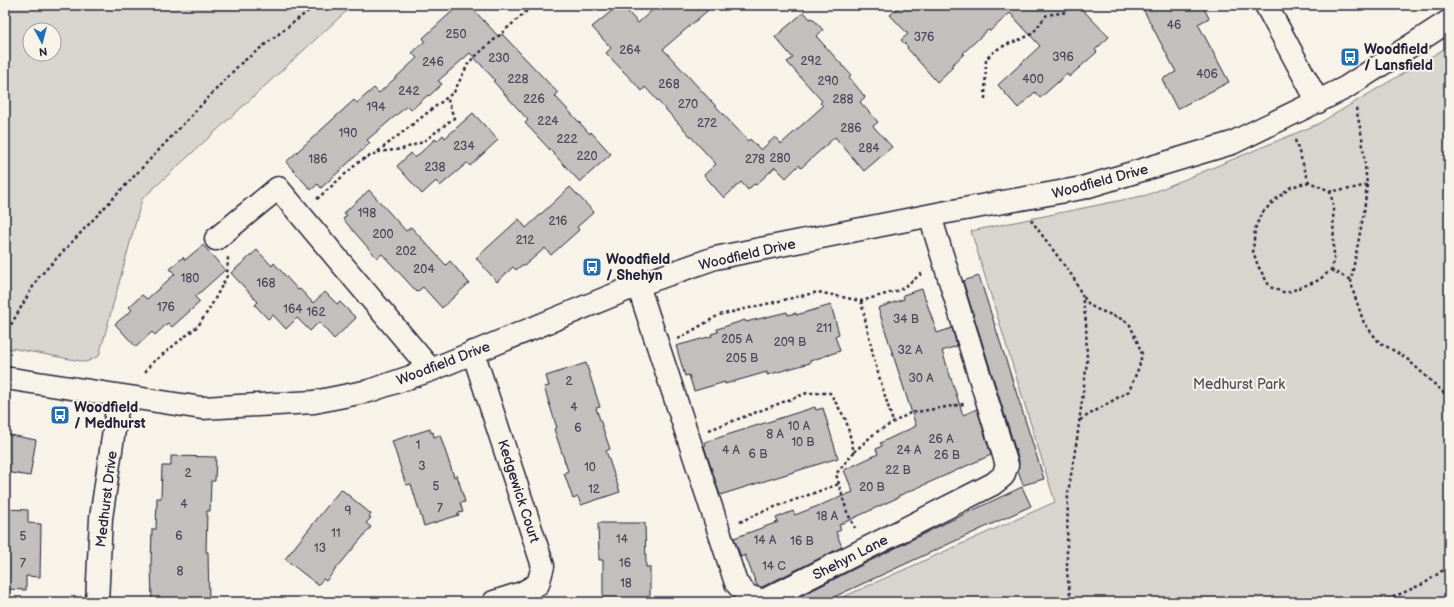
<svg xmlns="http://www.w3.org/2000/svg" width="1454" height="607" viewBox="0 0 1454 607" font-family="'Balsamiq Sans',sans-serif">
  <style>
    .green { fill: #d8d5cf; stroke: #7d7c85; fill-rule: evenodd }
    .building { fill: #c2bfbd; stroke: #22223b }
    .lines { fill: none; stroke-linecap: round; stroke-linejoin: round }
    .minor-casing { stroke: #22223b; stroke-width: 25 }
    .path { stroke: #22223b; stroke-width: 2.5; stroke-dasharray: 3 3; stroke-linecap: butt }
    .minor { stroke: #f7f3e8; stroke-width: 22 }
    .labels { text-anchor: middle; stroke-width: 4; stroke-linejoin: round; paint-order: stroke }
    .number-label { font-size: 12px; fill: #4a495c }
    .poi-label { font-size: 14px; font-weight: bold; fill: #22223b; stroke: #f7f3e8; text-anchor: start }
    .street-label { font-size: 14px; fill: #22223b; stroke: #f7f3e8 }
    .park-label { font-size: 14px; fill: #504f60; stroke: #f7f3e8 }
  </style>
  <rect width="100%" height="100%" fill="#f7f3e8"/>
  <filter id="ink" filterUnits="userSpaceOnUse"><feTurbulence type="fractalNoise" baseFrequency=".025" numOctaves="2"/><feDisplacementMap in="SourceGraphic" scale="8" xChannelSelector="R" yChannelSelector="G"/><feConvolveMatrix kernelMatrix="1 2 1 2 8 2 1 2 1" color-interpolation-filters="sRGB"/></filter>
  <g filter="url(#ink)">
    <path class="green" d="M5 5H353L142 199 99 356 86 362 5 347ZM30 30H54V54H30Z
      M1444 49 1449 61V602H832L1055 502 971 231 1147 195 1318 124Z"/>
    <path class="building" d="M459 5H469L499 37 502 34 558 93 555 96 568 110 590 134 591 132 611 154 580 182 525 123 528 120 493 81 495 80 470 53 438 81 442 84 429 96 428 95 411 110 407 106 367 140 370 143 321 188 318 184 311 190 286 162 354 100 357 103 374 88 379 93 417 58 412 53 425 41 423 38Z
      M619 5H622L638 23 658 5H714L663 49 748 141 750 139 761 150 775 137 781 144 823 106 820 103 822 101 787 62 793 58 775 37 804 12 810 19 812 18 823 30 816 36 851 75 849 77 865 97 860 102 878 122 873 126 892 147 864 171 835 137 801 168 799 165 786 178 775 167 756 185 754 184 748 190 741 182 724 198 704 175 716 164 645 87 642 91 606 53 611 48 592 27Z
      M901 5H1078L1109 37 1095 50 1097 52 1069 77 1067 74 1040 98 1035 92 1018 108 998 85 1040 46 1010 13 990 31 988 30 963 53 964 54 951 66 953 67 937 82 907 48 908 47 901 40 908 34 890 15Z
      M1141 5H1202L1209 18 1198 24 1229 82 1177 109 1162 79 1176 72Z
      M473 113 498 140 470 166 467 163 440 186 436 181 422 194 397 166 411 153 415 158 435 139 437 141 443 135 445 138Z
      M570 187 594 212 577 227 579 230 551 255 545 248 524 266 522 265 516 270 513 267 497 282 476 258 519 219 526 228Z
      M369 190 406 231 411 227 446 265 450 261 469 283 442 308 423 287 417 292 382 254 377 258 343 219 347 215 344 213Z
      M203 245 225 270 195 297 200 302 172 327 168 323 155 335 152 332 136 347 115 324 132 310 129 307 142 295 147 299 175 274 170 269 183 257 185 260Z
      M257 250 272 266 274 263 298 290 300 289 313 303 325 292 337 304 340 302 356 318 334 339 319 322 310 331 297 318 286 329 273 315 268 319 255 305 258 302 231 273Z
      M979 276 1044 479 1023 485 1018 470 1019 461 963 281Z
      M922 289 937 333 952 328 957 346 942 351 963 415 977 409 991 455 917 488 898 496 899 497 839 525 841 530 836 532 842 547 762 587 757 586 745 555 741 557 734 538 778 522 776 518 793 511 795 515 853 492 844 470 878 454 876 449 882 446 880 443 916 426 878 308 904 299 903 295Z
      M831 305 839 334 835 336 840 351 810 361V363L767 375V372L725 384V382L694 391 689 375 685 376 676 346 712 336 711 334 718 332 717 329 745 320 746 322 787 312 788 315 796 313V315Z
      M586 363 600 407 596 408 610 449 606 451 620 492 581 505 578 497 573 499 564 473 568 471 554 429 557 428 544 387 549 386 546 376Z
      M815 407 816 410 823 408 838 458 720 495 704 446 706 445 705 442Z
      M430 429 431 433 433 432 434 437 440 435 454 477 457 475 465 502 460 503 463 512 458 513 459 515 424 526 411 484 406 485 392 441Z
      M5 434 36 440 30 476 5 472Z
      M171 456 216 457 215 481H211L210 511H207L206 552H208L209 602H152L151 564 152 529H156L157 498H161L162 466H171Z
      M1022 487 1031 506 823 602H789L935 528Z
      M341 489 371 514 369 517 371 518 366 523 371 527 326 581 323 579 318 585 285 559Z
      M5 509 28 510V523L41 524 40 577 26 576V590L5 589Z
      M598 523H645L646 567H650V602H603V560H599Z"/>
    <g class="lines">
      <defs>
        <path id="minor" d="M1266 5 1318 102
          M216 239 278 188 431 370
          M638 285 736 583 748 596 763 601 993 484 1003 476 1007 465 930 216
          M473 352 543 566 538 584 522 593 494 602
          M5 378 202 408 314 402 369 391 431 370 638 285 715 258 942 213 1082 188 1232 143 1345 88 1449 21
          M97 602 101 518 119 396"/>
      </defs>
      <use href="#minor" class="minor-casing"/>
      <path class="path" d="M985 99 986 60C996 45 1015 43 1030 35 1035 32 1042 20 1047 15L1067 12
        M1356 108 1362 137 1367 185 1364 212 1351 280 1353 291 1364 323 1379 342 1406 358 1442 391 1449 400
        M1295 140 1309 182 1330 191 1345 190 1367 185
        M378 152 402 149 423 142 454 118 447 97
        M1309 182 1291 187 1275 200 1261 214 1255 229 1253 251 1258 266 1270 287 1282 292H1289L1319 280 1331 270 1334 260 1333 204 1330 191
        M317 199 360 161 376 153 454 92 469 62 529 9
        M1031 220 1073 277 1082 295 1086 322 1087 362 1077 439 1068 493 1067 547V572L1071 602
        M1331 270 1351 280
        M861 301 875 363 893 422
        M5 335 38 278 240 64 316 5
        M678 339 719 315 818 292 861 301 900 290 924 272
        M145 372 152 363 198 326 210 308 227 276 228 257
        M1080 420 1129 391 1139 367 1142 354 1137 341 1130 325 1124 320 1094 308 1087 302 1083 296
        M709 430 807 393H830L846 420 854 452 836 474 847 512 855 528
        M854 452 875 433 910 413 964 404
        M740 522 761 512 839 484
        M1382 602 1425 583 1449 566"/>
      <use href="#minor" class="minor"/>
    </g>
  </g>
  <defs>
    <symbol id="bus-square" viewBox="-11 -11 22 22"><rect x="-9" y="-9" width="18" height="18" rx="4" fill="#1f6fb2" stroke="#f7f3e8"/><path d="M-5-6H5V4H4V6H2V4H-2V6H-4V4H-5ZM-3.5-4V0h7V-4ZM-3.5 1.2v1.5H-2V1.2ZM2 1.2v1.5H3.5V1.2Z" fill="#fff"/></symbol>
  </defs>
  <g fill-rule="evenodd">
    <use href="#bus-square" x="1339" y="46" width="22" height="22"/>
    <use href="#bus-square" x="581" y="256" width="22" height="22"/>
    <use href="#bus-square" x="49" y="404" width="22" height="22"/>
  </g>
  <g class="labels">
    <g class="number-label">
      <text x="1174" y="29">46</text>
      <text x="456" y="38">250</text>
      <text x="924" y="41">376</text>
      <text x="630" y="54">264</text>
      <text x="1063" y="61">396</text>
      <text x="499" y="62">230</text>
      <text x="811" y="65">292</text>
      <text x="433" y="66">246</text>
      <text x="1207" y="78">406</text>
      <text x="518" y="83">228</text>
      <text x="1033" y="83">400</text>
      <text x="828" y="85">290</text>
      <text x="669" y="88">268</text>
      <text x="409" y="95">242</text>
      <text x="534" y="103">226</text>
      <text x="843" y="103">288</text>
      <text x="688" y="108">270</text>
      <text x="376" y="111">194</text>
      <text x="548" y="125">224</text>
      <text x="707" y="127">272</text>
      <text x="851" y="132">286</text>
      <text x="348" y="137">190</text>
      <text x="567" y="143">222</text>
      <text x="464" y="150">234</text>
      <text x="869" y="152">284</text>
      <text x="587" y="160">220</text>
      <text x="780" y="162">280</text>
      <text x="318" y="163">186</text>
      <text x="755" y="163">278</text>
      <text x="435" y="171">238</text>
      <text x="367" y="217">198</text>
      <text x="558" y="225">216</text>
      <text x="383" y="238">200</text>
      <text x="525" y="244">212</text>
      <text x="406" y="255">202</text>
      <text x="424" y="273">204</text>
      <text x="190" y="282">180</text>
      <text x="266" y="287">168</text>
      <text x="166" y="311">176</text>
      <text x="293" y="313">164</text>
      <text x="316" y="316">162</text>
      <text x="906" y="323">34 B</text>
      <text x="824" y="332">211</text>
      <text x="737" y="343">205 A</text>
      <text x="790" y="346">209 B</text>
      <text x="910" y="354">32 A</text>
      <text x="742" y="362">205 B</text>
      <text x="921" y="382">30 A</text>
      <text x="569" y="385">2</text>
      <text x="574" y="411">4</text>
      <text x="799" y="430">10 A</text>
      <text x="578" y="432">6</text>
      <text x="775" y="438">8 A</text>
      <text x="941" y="443">26 A</text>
      <text x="803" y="446">10 B</text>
      <text x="418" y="449">1</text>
      <text x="731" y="454">4 A</text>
      <text x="909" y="454">24 A</text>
      <text x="758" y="458">6 B</text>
      <text x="947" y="459">26 B</text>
      <text x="422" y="470">3</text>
      <text x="590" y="471">10</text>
      <text x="898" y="474">22 B</text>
      <text x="188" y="477">2</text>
      <text x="436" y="490">5</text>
      <text x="872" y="491">20 B</text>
      <text x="594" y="493">12</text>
      <text x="184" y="508">4</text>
      <text x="440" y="512">7</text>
      <text x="348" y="515">9</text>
      <text x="827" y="520">18 A</text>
      <text x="336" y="537">11</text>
      <text x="23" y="540">5</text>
      <text x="179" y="540">6</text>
      <text x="622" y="543">14</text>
      <text x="765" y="544">14 A</text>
      <text x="802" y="545">16 B</text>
      <text x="320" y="552">13</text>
      <text x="23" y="567">7</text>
      <text x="625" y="567">16</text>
      <text x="774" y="570">14 C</text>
      <text x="180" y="575">8</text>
      <text x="626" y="587">18</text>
    </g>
    <g class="poi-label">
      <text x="1364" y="54">Woodfield<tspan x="1364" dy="16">/ Lansfield</tspan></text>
      <text x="606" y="264">Woodfield<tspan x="606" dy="16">/ Shehyn</tspan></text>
      <text x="74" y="412">Woodfield<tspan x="74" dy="16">/ Medhurst</tspan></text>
    </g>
    <g class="street-label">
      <text transform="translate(1100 181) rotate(-15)" y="5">Woodfield Drive</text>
      <text transform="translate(747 254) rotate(-13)" y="5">Woodfield Drive</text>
      <text transform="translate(443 363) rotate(-21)" y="5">Woodfield Drive</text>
      <text transform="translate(519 491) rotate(72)" y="5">Kedgewick Court</text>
      <text transform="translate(106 499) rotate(-83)" y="5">Medhurst Drive</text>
      <text transform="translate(850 557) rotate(-27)" y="5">Shehyn Lane</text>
    </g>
    <g class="park-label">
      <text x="1239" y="389">Medhurst Park</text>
    </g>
  </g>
  <rect width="1454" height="607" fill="none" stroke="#f7f3e8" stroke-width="20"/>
  <rect x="10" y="10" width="1434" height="587" fill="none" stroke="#22223b" stroke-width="1.5" filter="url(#ink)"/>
  <g transform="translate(42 42) rotate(173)"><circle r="19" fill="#f7f3e8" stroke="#a29fa3"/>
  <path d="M0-3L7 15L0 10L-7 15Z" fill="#1f6fb2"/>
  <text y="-6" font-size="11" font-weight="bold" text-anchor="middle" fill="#22223b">N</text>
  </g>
</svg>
